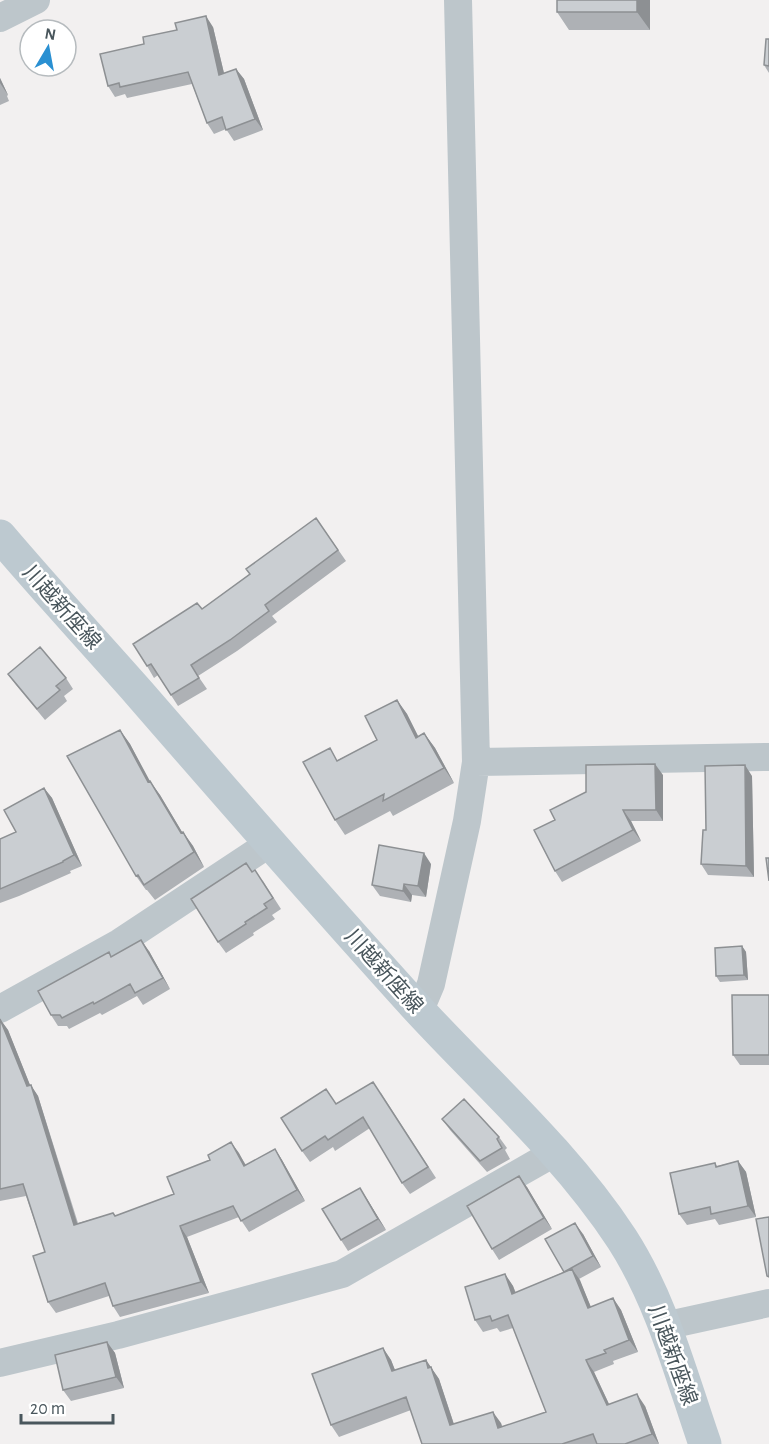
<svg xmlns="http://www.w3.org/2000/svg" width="769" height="1444" viewBox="0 0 769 1444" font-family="'Alegreya Sans','Noto Sans JP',sans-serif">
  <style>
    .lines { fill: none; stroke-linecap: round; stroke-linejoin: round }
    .minor { stroke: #bdc6cb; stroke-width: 28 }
    .secondary { stroke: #bdc9d0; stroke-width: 33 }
    .wall { fill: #aeb1b5 }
    .shaded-wall { fill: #8d9093 }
    .building { fill: #caced2; stroke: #8d9093; stroke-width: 1.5 }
    .labels { text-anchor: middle; stroke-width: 5; stroke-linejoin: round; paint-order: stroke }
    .street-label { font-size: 21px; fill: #49565c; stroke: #fff }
  </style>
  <rect width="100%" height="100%" fill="#f2f0f0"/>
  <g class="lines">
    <path class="minor" d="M0 18 36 0
      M476 762 769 757
      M0 1009 119 943 270 843
      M420 1010 431 984 467 821 476 762 458 0
      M664 1326 769 1303
      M0 1363 118 1335 342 1274 554 1153"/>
    <path class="secondary" d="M0 536C45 589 93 641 139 693 231 799 323 904 417 1008 487 1084 565 1152 622 1239 662 1301 681 1375 705 1444"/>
  </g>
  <path class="wall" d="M650 0V30H569L557 12Z
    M213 27 224 73 236 69 244 79 263 130 234 141 226 129 214 134 207 123 192 84 127 98 125 94 115 97 108 86Z
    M769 39V73L764 65Z
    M0 78 8 95 7 96 9 101 0 105Z
    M316 518 346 561 272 616 277 622 237 651 198 676 207 689 178 706 158 675 154 678 147 666 202 609 250 574Z
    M8 674 66 678 73 689 64 696 67 701 45 720 16 685Z
    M397 700 407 714 418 736 424 733 435 748 454 783 393 816 390 811 345 835 335 820 338 760 377 740Z
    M120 730 130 744 149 781 160 795 182 832H183L193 846 204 867 155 900 147 890H146L136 876Z
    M663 775V821H631L641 841 562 882 555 871 534 830Z
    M752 776 754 877 708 875 701 864Z
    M44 788 52 798 82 866 70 871 71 873 19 896 0 903V839L16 832Z
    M246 863 252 872 263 881 281 909 272 915 275 919 253 933 254 935 226 953 218 942Z
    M431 864 426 897 412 895 411 902 380 896 372 885Z
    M742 946 746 952 748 980 720 982 716 976Z
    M149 951 170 989 143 1005 137 996 102 1015 100 1013 69 1029 67 1026H58L51 1015 112 957Z
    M769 995V1065H740L733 1055Z
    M0 1019 8 1030 30 1085 38 1096 78 1223 113 1213 115 1216 174 1194 231 1142 246 1165 275 1149 282 1160 305 1201 249 1232 239 1217 187 1237 209 1293 120 1317 113 1306 109 1296 56 1313 48 1302 45 1252 26 1196 0 1201Z
    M381 1093 436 1178 410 1194 402 1183 370 1128 335 1151 333 1147 310 1162 302 1151 336 1103Z
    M442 1119 499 1137 507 1148 505 1150 510 1159 487 1172 450 1130Z
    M738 1161 746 1172 756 1217 719 1225 715 1219 687 1225 679 1214 715 1163 717 1166Z
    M527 1187 552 1229 499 1260 492 1249Z
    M367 1199 386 1230 348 1251 341 1240Z
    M583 1234 601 1267 579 1279 591 1307 613 1298 621 1310 638 1352 613 1361 614 1364 594 1372 609 1404 645 1406 659 1444H422L411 1410 339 1437 331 1425 383 1348 391 1360 395 1370 426 1360 439 1379 454 1424 501 1423 502 1427 546 1412 513 1328 500 1332 497 1328 483 1332 475 1320 505 1274 513 1286 516 1293 563 1272Z
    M107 1342 115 1353 124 1388 71 1401 63 1390Z"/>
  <path class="shaded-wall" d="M637 0H650V30L637 12Z
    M206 16 213 27 227 86 219 75Z
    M236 69 244 79 263 130 255 119Z
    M0 78 8 95 0 83Z
    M397 700 407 714 426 752 416 738Z
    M120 730 130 744 158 796 148 782Z
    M424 733 435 748 454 783 444 768Z
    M655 764 663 775V821L656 810Z
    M745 765 752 776 754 877 746 866Z
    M150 781 160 795 191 847 181 833Z
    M44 788 52 798 82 866 74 855Z
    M623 810 631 821 641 841 633 830Z
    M183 832 193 846 204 867 194 852Z
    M424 853 431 864 426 897 418 886Z
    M404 884 412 895 411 902 403 891Z
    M141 940 149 951 170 989 163 978Z
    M742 946 746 952 748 980 744 975Z
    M0 1019 8 1030 32 1090 31 1085 38 1096 81 1236 74 1225 27 1086Z
    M231 1142 239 1153 252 1177 244 1166Z
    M275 1149 282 1160 305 1201 297 1190Z
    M738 1161 746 1172 756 1217 748 1206Z
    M519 1176 527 1187 552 1229 544 1218Z
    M360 1188 367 1199 386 1230 378 1219Z
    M575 1223 583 1234 601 1267 593 1256Z
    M180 1226 187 1237 209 1293 201 1282Z
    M572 1269 580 1280 596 1320 588 1308Z
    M505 1274 513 1286 520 1306 512 1294Z
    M613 1298 621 1310 638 1352 629 1340Z
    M107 1342 115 1353 124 1388 116 1377Z
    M383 1348 391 1360 400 1383 392 1371Z
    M426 1360 439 1379 458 1437 450 1425Z
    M586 1360 594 1372 615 1417 607 1405Z
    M637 1394 645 1406 659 1444 652 1434Z
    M493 1412 501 1423 506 1440 498 1428Z"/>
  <path class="building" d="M557 0H637V12H557Z
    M206 16 219 75 236 69 255 119 226 130 222 117 207 123 188 72 120 87 119 83 108 86 100 54 144 44 143 37 177 30 175 23Z
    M766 39H769V66L764 65Z
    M316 518 338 550 265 605 269 611 230 640 191 665 199 678 171 695 151 664 147 666 133 644 197 603 202 609 250 574 246 569Z
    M40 647 66 678 56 686 60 690 37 709 8 674Z
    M397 700 416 738 424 733 444 768 383 801 384 794 335 820 303 762 330 748 337 761 377 740 365 716Z
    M120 730 148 782 150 781 181 833 183 832 194 852 144 885 138 875 136 876 67 756Z
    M655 764 656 810H623L633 830 555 871 534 830 555 820 550 810 586 792V765Z
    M745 765 746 866 701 864 703 830H706L705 766Z
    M44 788 74 855 63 861V862L0 889V839L16 832 4 810Z
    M379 845 424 853 418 886 404 884 403 891 372 885Z
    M766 858H769V881Z
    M246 863 252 872 255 870 273 898 264 904 267 908 245 922 246 924 218 942 191 899Z
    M141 940 163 978 135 993 130 984 94 1004 93 1002 62 1018 60 1015H51L38 991 109 952 111 957Z
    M742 946 744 975 716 976 715 948Z
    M732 995H769V1055H733Z
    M0 1019 27 1086 31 1085 74 1225 113 1213 115 1216 174 1194 167 1177 210 1160 208 1155 231 1142 244 1166 275 1149 297 1190 241 1221 233 1206 180 1226 201 1282 113 1306 105 1283 48 1302 33 1256 45 1252 23 1184 0 1189Z
    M373 1082 428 1167 402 1183 363 1117 328 1140 325 1136 302 1151 281 1118 326 1089 336 1104Z
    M464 1099 499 1137 497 1139 502 1148 480 1161 442 1119Z
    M738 1161 748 1206 711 1214 710 1207 679 1214 670 1173 715 1163 716 1167Z
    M519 1176 544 1218 492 1249 467 1206Z
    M360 1188 378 1219 341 1240 322 1209Z
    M769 1217V1277L767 1276 756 1219Z
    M575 1223 593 1256 564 1272 545 1239Z
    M572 1269 588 1308 613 1298 629 1340 604 1350 606 1353 586 1360 607 1405 637 1394 652 1434 625 1444H597L593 1434 562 1444H422L406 1397 331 1425 312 1374 383 1348 392 1371 426 1360 428 1368 431 1367 450 1425 493 1412 498 1428 546 1412 508 1315 492 1321 490 1316 475 1320 465 1287 505 1274 512 1294Z
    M107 1342 116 1377 63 1390 55 1355Z"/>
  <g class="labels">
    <g class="street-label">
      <text transform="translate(62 607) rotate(48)" y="7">川越新座線</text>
      <text transform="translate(384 971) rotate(48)" y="7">川越新座線</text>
      <text transform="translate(673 1355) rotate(70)" y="7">川越新座線</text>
    </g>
  </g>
  <g transform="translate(48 48) rotate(10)"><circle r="28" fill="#ffffff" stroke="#b6bbbe" stroke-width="1.5"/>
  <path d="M0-4.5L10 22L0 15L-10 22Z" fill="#2a90d2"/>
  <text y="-9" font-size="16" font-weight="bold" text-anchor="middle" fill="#49565c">N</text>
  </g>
  <path d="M21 1414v9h92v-9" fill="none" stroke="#49565c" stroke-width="3"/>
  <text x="30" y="1414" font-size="18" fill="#49565c" stroke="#ffffff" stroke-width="4.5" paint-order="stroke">20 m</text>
</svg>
